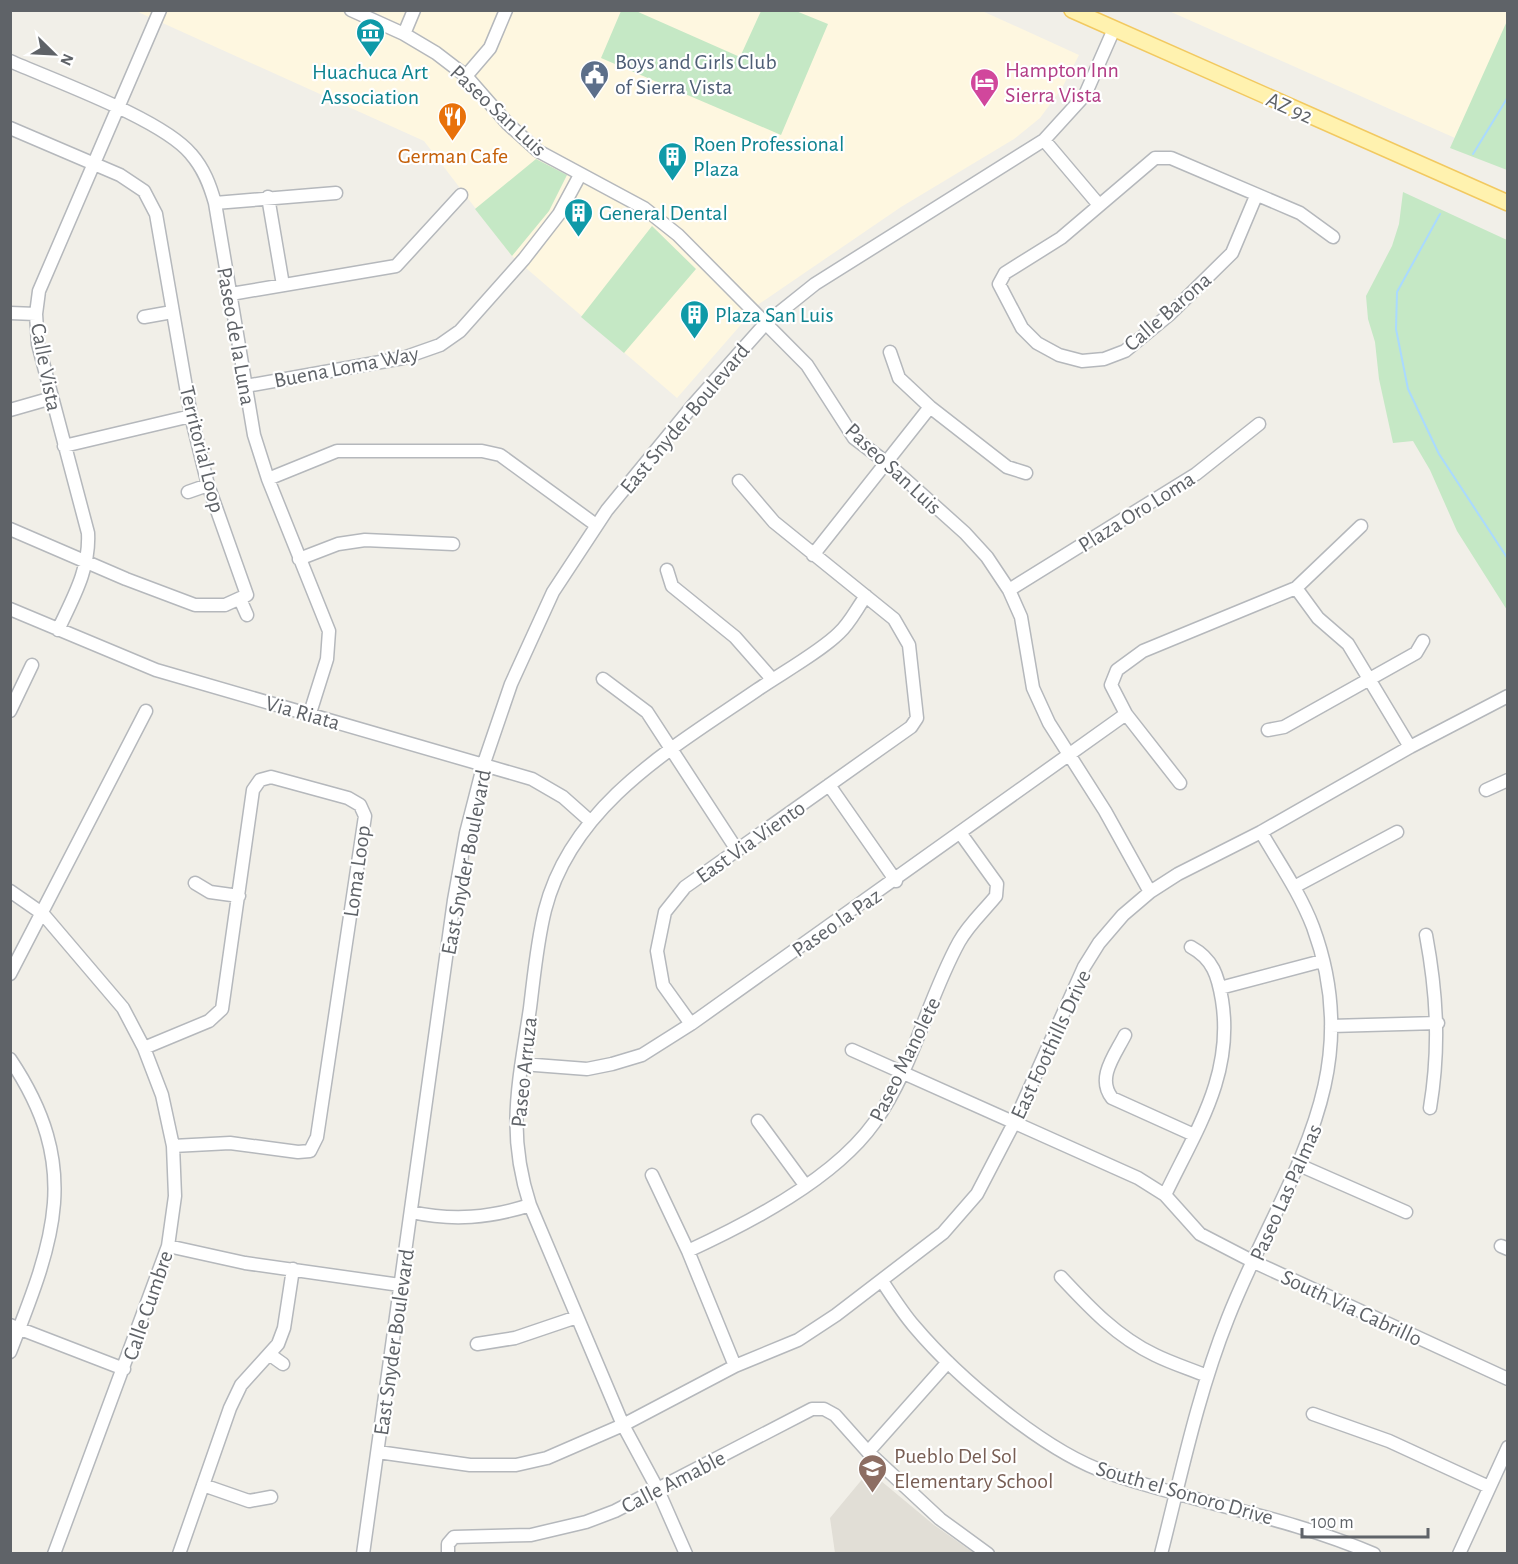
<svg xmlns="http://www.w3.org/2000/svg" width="1518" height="1564" viewBox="0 0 1518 1564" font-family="'Alegreya Sans',sans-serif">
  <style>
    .commercial { fill: #fef7e0 }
    .education { fill: #e1ded6 }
    .green { fill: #c5e8c5 }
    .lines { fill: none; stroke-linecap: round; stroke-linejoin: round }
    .stream { stroke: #aadaff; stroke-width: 2 }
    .minor-casing { stroke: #b5b8bc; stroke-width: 15 }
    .major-casing { stroke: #f2c960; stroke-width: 18 }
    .minor { stroke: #fff; stroke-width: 12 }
    .major { stroke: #fff2af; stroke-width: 15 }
    .labels { text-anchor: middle; stroke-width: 4.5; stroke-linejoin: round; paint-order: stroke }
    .service-label { font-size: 22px; fill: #4e5e75; stroke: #fff; text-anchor: start }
    .hotel-label { font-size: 22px; fill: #b23c85; stroke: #fff; text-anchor: start }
    .culture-label { font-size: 22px; fill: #0d838f; stroke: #fff; text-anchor: start }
    .street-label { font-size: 22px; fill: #5f6368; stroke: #fff }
    .food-label { font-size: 22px; fill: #c56008; stroke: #fff }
    .education-label { font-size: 22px; fill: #785e54; stroke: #fff; text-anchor: start }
  </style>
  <rect width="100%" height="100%" fill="#f1efe8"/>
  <path class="commercial" d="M980 10 1079 55 1062 88 1040 118 1014 139 901 207 759 304 677 398 512 256 424 141 136 11Z
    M1507 10 1508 21 1455 138 1169 11Z"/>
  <path class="education" d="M869 1471 934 1525 974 1553H835L830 1518Z"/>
  <path class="green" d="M621 11H636L740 57 761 11H796L828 24 781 135 601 58Z
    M1507 21V170L1450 148Z
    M536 159 567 175 549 211 512 256 475 209Z
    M1403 192 1507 240V610L1457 531 1430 470 1413 441 1393 443 1379 379 1375 342 1368 319 1366 296 1392 246 1399 224Z
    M652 226 696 269 624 353 581 317Z"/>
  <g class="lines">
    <path class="stream" d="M1473 154 1508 97
      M1440 214 1397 292 1396 329 1408 389 1439 454 1508 559"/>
    <defs>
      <path id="minor" d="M351 10 404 34 436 53 466 76 508 124 538 151 644 208 678 235 807 365 854 438 887 463 965 533 987 557 1009 590 1021 617 1033 688 1049 723 1105 811 1150 892
        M404 34 414 10
        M10 61C55 81 162 119 191 154 204 169 210 185 215 203L254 435 268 479 329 631 327 659 310 713
        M466 76 490 48 506 10
        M10 128 120 175 144 191 156 214 191 416 208 485 247 595 225 605H195L126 579 10 529
        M1044 140 1099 205
        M1256 196 1232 253 1170 314 1125 351 1104 359 1082 361 1059 355 1037 343 1022 328 999 284 1005 273 1061 238 1155 158H1171L1300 213 1333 237
        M268 197 283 285
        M215 203 336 193
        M231 294 396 266 461 195
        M10 313 36 314
        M144 317 172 312
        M890 352 899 378 930 407 1007 467 1026 473
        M246 386 403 358 440 345 460 331 524 259 559 214 580 175
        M10 410 52 398
        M64 446 191 416
        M268 479 337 451H482L500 455 596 525
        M188 492 208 485
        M813 555 930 407
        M299 559 338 544 365 540 453 544
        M667 570 672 586 735 637 772 679
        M1296 588 1318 618 1348 644 1410 747
        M1009 590 1196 474 1259 424
        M240 599 247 615
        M10 609 156 670 532 779 563 797 590 821
        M58 630C73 598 90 569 88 533L38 344 36 314 39 291 160 10
        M603 679 647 712 737 850
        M10 711 32 665
        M1268 730 1284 727 1416 653 1423 641
        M1180 783 1126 714 1111 685 1117 670 1143 651 1296 588 1361 526
        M829 785 896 881
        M1486 790 1508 780
        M195 883 210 892 239 896
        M1294 887 1397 832
        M10 891 43 914 123 1008 144 1048 162 1095 173 1146 175 1196 168 1246 54 1554
        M1426 935C1437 994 1440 1048 1430 1108
        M10 974 146 711
        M1220 988 1322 961
        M691 1024 663 985 657 951 665 912 685 887 911 727 917 718 909 645 894 619 774 522 739 481
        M1331 1026 1438 1023
        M1125 1035C1115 1055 1096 1078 1112 1098L1194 1135
        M144 1048 209 1021 222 1009 253 790 260 780 271 777 348 798 360 805 365 816 317 1137 310 1151 298 1152 230 1143 173 1146
        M852 1050 1138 1178 1165 1195 1200 1234 1254 1262 1508 1379
        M10 1059C83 1168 54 1240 10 1352
        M522 1064 587 1069 612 1064 642 1055 691 1024 1126 714
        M758 1121 805 1185
        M1299 1165 1406 1212
        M652 1175 688 1251 735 1366
        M1165 1195C1196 1130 1234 1075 1222 1000 1218 976 1213 959 1191 947
        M411 1212C453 1221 490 1218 530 1205
        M168 1246 245 1263 400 1285
        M1501 1246 1508 1249
        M688 1251C749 1223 834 1179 874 1123 913 1069 927 1000 959 942 969 924 983 912 996 896L997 884 961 834
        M1061 1277C1089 1307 1117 1337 1155 1355 1171 1363 1190 1369 1207 1376
        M882 1281C892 1296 902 1312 914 1326 957 1377 1045 1452 1108 1473 1196 1503 1288 1517 1374 1554
        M10 1325 124 1369
        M477 1344 515 1338 577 1317
        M269 1354 283 1364
        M1313 1414 1389 1441 1489 1487
        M378 1452 470 1465H516L547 1458 623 1425 735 1366 798 1340 836 1315 943 1233 977 1194 1014 1123 1084 967 1099 943 1123 915 1150 892 1178 874 1261 832 1410 747 1508 696
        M868 1452 948 1362
        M203 1485 249 1501 271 1497
        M179 1554 230 1408 241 1385 278 1344 284 1328 293 1269
        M363 1554 454 900 466 833 484 763 511 684 553 592 607 510 694 404 765 324 815 284 1044 140 1085 95 1114 29
        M448 1554V1544L454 1537 531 1535 586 1522 615 1511 812 1409H824L835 1415 868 1452 940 1519 988 1554
        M686 1554 657 1488 623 1425 530 1205C506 1131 519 1083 530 1008 534 976 537 942 545 910 572 804 674 747 757 690 780 674 820 652 839 633 850 623 857 608 866 596
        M1161 1554C1181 1475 1198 1393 1228 1318 1281 1183 1370 1081 1313 927 1300 893 1279 863 1261 832
        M1459 1554 1508 1447"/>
      <path id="major" d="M1072 10 1508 203"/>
    </defs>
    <use href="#minor" class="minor-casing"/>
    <use href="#major" class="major-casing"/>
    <use href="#minor" class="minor"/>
    <use href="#major" class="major"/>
  </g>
  <defs>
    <symbol id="museum-pin" viewBox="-11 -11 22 30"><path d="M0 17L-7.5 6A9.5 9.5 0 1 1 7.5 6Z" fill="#0f9aa8" stroke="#fff"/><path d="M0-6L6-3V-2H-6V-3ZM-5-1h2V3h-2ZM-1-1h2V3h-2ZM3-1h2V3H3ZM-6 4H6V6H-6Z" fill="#fff"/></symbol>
    <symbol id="civic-pin" viewBox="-11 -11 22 30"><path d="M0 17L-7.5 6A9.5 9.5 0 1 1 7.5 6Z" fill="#5c6f8a" stroke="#fff"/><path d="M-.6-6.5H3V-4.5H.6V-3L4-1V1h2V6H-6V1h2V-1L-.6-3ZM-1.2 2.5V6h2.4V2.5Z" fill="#fff"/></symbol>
    <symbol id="hotel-pin" viewBox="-11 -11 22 30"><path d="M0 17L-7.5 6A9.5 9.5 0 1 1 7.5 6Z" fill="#d1479c" stroke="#fff"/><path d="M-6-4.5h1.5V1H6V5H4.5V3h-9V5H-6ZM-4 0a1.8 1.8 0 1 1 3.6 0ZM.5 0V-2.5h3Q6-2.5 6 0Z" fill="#fff"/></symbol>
    <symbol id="restaurant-pin" viewBox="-11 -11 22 30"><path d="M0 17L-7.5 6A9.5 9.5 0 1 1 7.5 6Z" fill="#e8710a" stroke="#fff"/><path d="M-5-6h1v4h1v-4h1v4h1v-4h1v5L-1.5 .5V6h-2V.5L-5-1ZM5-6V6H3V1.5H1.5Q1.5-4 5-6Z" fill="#fff"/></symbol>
    <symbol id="building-pin" viewBox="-11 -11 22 30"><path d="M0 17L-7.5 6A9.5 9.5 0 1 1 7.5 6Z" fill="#0f9aa8" stroke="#fff"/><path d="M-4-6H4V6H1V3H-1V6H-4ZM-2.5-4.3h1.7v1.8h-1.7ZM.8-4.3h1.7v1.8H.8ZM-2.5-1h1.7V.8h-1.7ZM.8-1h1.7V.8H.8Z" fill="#fff"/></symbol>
    <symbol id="school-pin" viewBox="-11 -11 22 30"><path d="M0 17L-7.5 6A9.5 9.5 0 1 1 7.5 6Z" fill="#8d6e63" stroke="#fff"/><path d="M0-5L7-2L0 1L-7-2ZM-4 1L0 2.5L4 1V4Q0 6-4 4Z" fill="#fff"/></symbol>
  </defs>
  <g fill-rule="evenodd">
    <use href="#museum-pin" x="354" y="16" width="33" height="45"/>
    <use href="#civic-pin" x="578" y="58" width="33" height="45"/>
    <use href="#hotel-pin" x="968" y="66" width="33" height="45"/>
    <use href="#restaurant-pin" x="436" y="100" width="33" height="45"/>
    <use href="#building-pin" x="656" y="140" width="33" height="45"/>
    <use href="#building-pin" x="562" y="196" width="33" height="45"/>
    <use href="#building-pin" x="678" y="298" width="33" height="45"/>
    <use href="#school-pin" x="856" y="1452" width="33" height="45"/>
  </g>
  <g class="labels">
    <g class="service-label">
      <text x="615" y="69">Boys and Girls Club<tspan x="615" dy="25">of Sierra Vista</tspan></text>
    </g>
    <g class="hotel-label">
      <text x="1005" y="77">Hampton Inn<tspan x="1005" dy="25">Sierra Vista</tspan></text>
    </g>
    <g class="culture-label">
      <text x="370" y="79" text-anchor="middle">Huachuca Art<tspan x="370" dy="25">Association</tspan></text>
      <text x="693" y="151">Roen Professional<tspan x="693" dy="25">Plaza</tspan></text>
      <text x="599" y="220">General Dental</text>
      <text x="715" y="322">Plaza San Luis</text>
    </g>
    <g class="street-label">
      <text transform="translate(1290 107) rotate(24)" y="8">AZ 92</text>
      <text transform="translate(499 110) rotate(43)" y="8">Paseo San Luis</text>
      <text transform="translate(1167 311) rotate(-41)" y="8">Calle Barona</text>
      <text transform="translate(237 336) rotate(80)" y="8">Paseo de la Luna</text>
      <text transform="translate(346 366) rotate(-11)" y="8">Buena Loma Way</text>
      <text transform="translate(47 367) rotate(79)" y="8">Calle Vista</text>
      <text transform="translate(684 418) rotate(-50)" y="8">East Snyder Boulevard</text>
      <text transform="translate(203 449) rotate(76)" y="8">Territorial Loop</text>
      <text transform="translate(894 468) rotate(43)" y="8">Paseo San Luis</text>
      <text transform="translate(1136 511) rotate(-32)" y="8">Plaza Oro Loma</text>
      <text transform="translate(303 712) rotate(16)" y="8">Via Riata</text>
      <text transform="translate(750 841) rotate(-35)" y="8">East Via Viento</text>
      <text transform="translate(465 862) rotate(-79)" y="8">East Snyder Boulevard</text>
      <text transform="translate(356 871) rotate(-82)" y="8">Loma Loop</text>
      <text transform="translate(836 922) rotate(-35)" y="8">Paseo la Paz</text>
      <text transform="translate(1050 1044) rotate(-65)" y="8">East Foothills Drive</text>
      <text transform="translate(904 1059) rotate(-64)" y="8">Paseo Manolete</text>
      <text transform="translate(523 1072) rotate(-84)" y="8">Paseo Arruza</text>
      <text transform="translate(1285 1192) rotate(-66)" y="8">Paseo Las Palmas</text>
      <text transform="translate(147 1305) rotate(-71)" y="8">Calle Cumbre</text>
      <text transform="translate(1352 1307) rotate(25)" y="8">South Via Cabrillo</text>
      <text transform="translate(393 1342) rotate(-82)" y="8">East Snyder Boulevard</text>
      <text transform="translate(673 1481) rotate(-27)" y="8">Calle Amable</text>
      <text transform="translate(1185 1492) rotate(16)" y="8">South el Sonoro Drive</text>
    </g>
    <g class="food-label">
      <text x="453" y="163">German Cafe</text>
    </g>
    <g class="education-label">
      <text x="894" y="1463">Pueblo Del Sol<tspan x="894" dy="25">Elementary School</tspan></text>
    </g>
  </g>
  <rect width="1518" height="1564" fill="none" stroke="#5f6368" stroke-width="24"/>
  <g transform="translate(54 54) rotate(114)" stroke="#ffffff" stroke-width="4.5" paint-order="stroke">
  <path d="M0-4.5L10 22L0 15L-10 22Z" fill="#5f6368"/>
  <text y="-9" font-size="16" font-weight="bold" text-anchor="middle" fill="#5f6368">N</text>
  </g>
  <path d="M1302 1528v9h126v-9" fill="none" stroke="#5f6368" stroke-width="3"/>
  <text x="1311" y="1528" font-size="18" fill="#5f6368" stroke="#ffffff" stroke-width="4.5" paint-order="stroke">100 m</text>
</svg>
